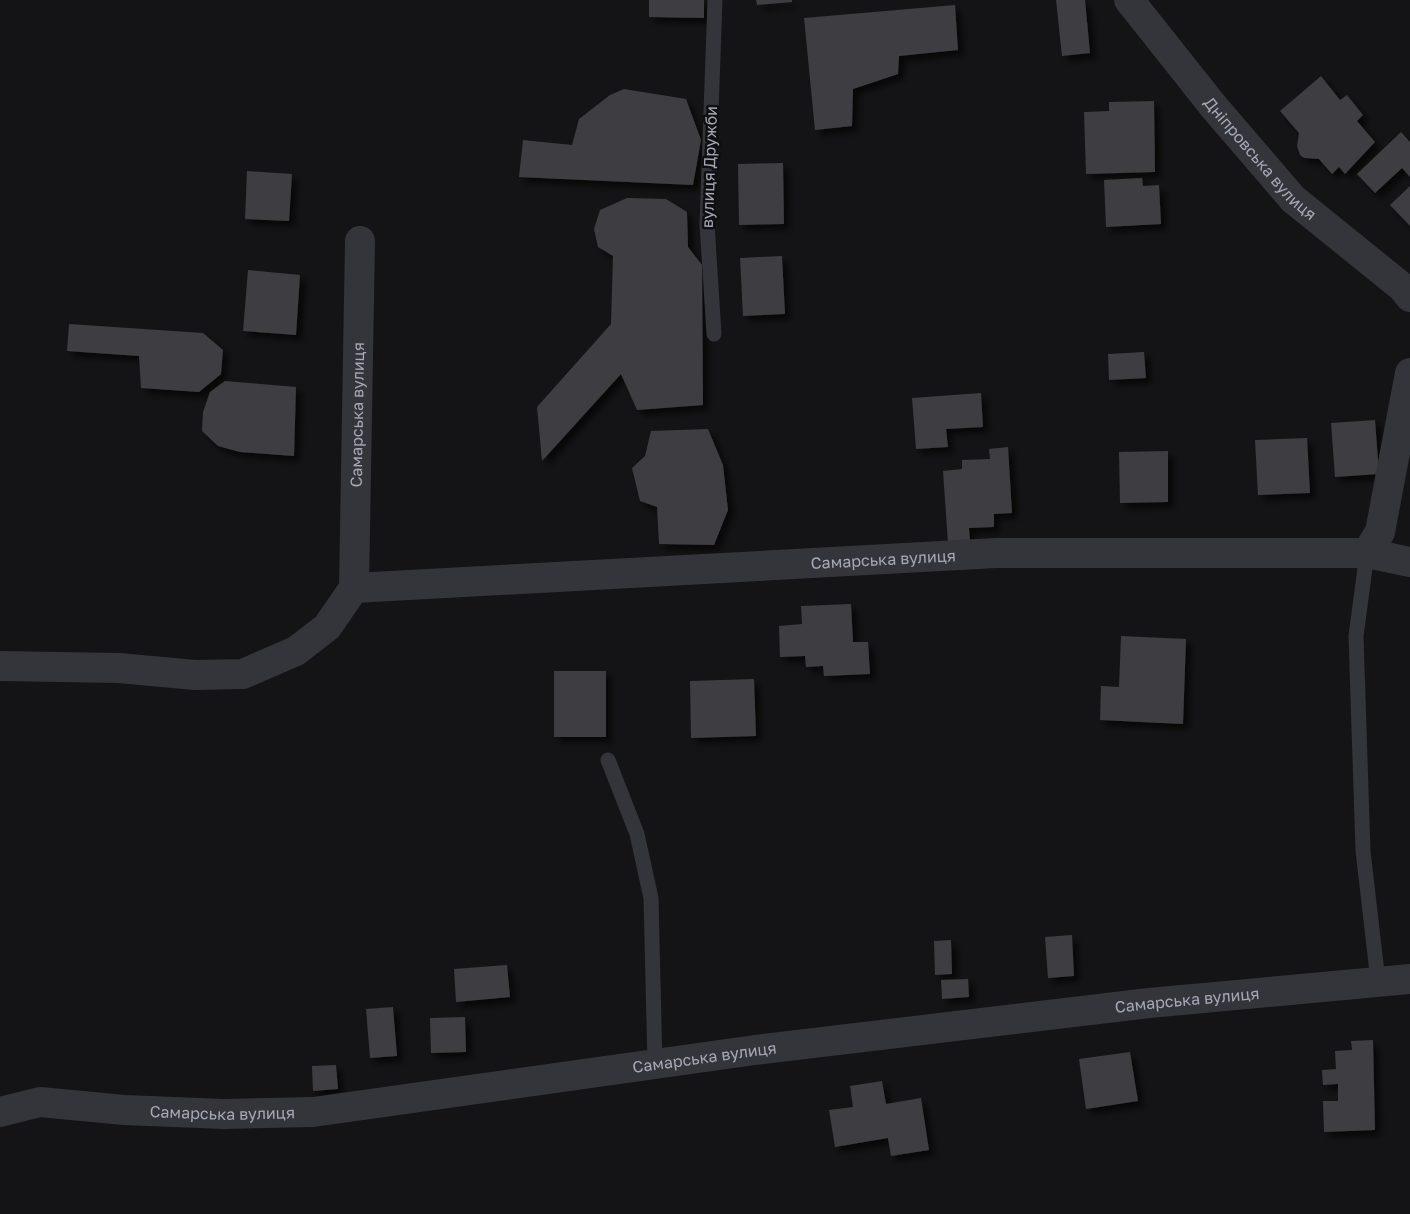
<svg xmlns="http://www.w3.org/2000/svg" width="1410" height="1214" viewBox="0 0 1410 1214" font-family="'Golos Text',sans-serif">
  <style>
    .building { fill: #3e3d42; filter: url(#shadow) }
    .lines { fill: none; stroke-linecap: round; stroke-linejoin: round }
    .lane { stroke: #34353a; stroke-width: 15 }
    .street { stroke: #34353a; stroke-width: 30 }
    .labels { text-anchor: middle; stroke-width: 5; stroke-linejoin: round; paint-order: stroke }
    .street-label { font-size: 16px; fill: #a5a8b6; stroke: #0f0e10 }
  </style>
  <defs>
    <filter id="shadow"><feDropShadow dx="5.5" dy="5.5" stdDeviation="3" flood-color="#0009"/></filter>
  </defs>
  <rect width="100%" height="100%" fill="#141315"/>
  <path class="building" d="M649 0H704V18L649 17Z
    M756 0H792V2L757 5Z
    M1056 0H1085L1090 53 1062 56Z
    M955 5 958 50 899 56 898 74 853 89 852 126 815 130 804 18Z
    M1321 76 1340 100 1347 95 1363 115 1357 121 1375 142 1345 174 1339 167 1332 174 1319 159 1304 158 1300 155 1297 146 1299 133 1280 111Z
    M624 89 686 99 701 140 693 185 519 177 523 140 572 145 579 119 610 95Z
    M1154 101 1155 172 1086 174 1084 112 1109 111V102Z
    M1401 132 1410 142V177L1402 168 1375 193 1357 174Z
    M783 163 784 224 739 225 738 164Z
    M247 171 292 174 289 221 245 219Z
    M1142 178 1143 186 1159 185 1161 224 1106 227 1104 180Z
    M1410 186V226L1390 205Z
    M627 198 666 199 687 212 688 247 702 265 703 405 637 410 621 374 542 461 537 407 611 324 613 256 598 247 594 229 600 210Z
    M782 256 785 314 743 316 740 258Z
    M248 270 300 275 296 335 243 331Z
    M69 324 203 333 223 350 221 374 199 392 141 388 139 356 67 351Z
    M1144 352 1146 378 1109 380 1108 354Z
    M225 381 296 387 294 456 240 452 218 446 202 431 203 412 210 392Z
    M981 393 983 427 946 429 948 447 916 449 912 398Z
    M1375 420 1379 474 1335 477 1331 423Z
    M708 429 723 465 728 510 714 545 659 544 657 507 640 501 632 468 645 456 651 431Z
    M1307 438 1310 493 1258 495 1255 440Z
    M1008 447 1012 513 994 514V527L969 528 970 541 948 543 943 471 962 469V460L990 459 989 449Z
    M1168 451V502L1120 503 1119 452Z
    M851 604 853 642H868L870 674 824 676 823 666 806 667 805 656 780 657 779 626 802 624 801 606Z
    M1121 636 1186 639 1183 724 1100 720 1101 686 1119 687Z
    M554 671H606V737H554Z
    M754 679 756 736 691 738 690 681Z
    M1072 935 1074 976 1048 978 1045 937Z
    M951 940 952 974 935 975 934 941Z
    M507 965 510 997 456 1002 454 969Z
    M968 979 969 997 942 999 941 980Z
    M393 1007 397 1056 370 1058 366 1009Z
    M465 1017 466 1052 431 1053 430 1018Z
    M1373 1040 1375 1130 1324 1132 1323 1101H1338V1084L1323 1085 1322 1070 1336 1069 1335 1051 1352 1050 1351 1041Z
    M1130 1052 1138 1101 1086 1109 1079 1059Z
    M336 1065 338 1089 313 1091 312 1066Z
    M882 1081 886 1104 921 1098 929 1150 891 1156 888 1138 835 1147 829 1110 853 1107 850 1086Z"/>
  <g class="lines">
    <path class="lane" d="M714 334 707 224 715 0
      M1367 553 1356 636 1363 851 1378 981
      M608 760 637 834 651 898 655 1065"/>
    <g class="street">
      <path id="s1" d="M1129 0 1214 107 1293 199 1402 287 1410 297"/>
      <path d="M1367 553 1380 532 1410 373"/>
      <path id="s2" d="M354 588 996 553H1367L1410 562"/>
      <path id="s3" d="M0 666 119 668 195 675 243 674 296 651 327 627 354 588 360 241"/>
      <path id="s4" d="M0 1112 40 1102 124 1110 224 1114 313 1112 755 1050 1149 1003 1410 979"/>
    </g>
  </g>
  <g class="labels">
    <g class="street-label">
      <text dy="6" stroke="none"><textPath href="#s1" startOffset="206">Дніпровська вулиця</textPath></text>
      <text transform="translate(709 167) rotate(-88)" y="6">вулиця Дружби</text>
      <text dy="6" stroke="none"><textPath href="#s3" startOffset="561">Самарська вулиця</textPath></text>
      <text dy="6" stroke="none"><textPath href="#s2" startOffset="530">Самарська вулиця</textPath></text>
      <text dy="6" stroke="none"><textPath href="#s4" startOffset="1196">Самарська вулиця</textPath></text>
      <text dy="6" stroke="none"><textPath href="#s4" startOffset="710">Самарська вулиця</textPath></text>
      <text dy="6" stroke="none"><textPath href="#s4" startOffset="224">Самарська вулиця</textPath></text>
    </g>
  </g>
</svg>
